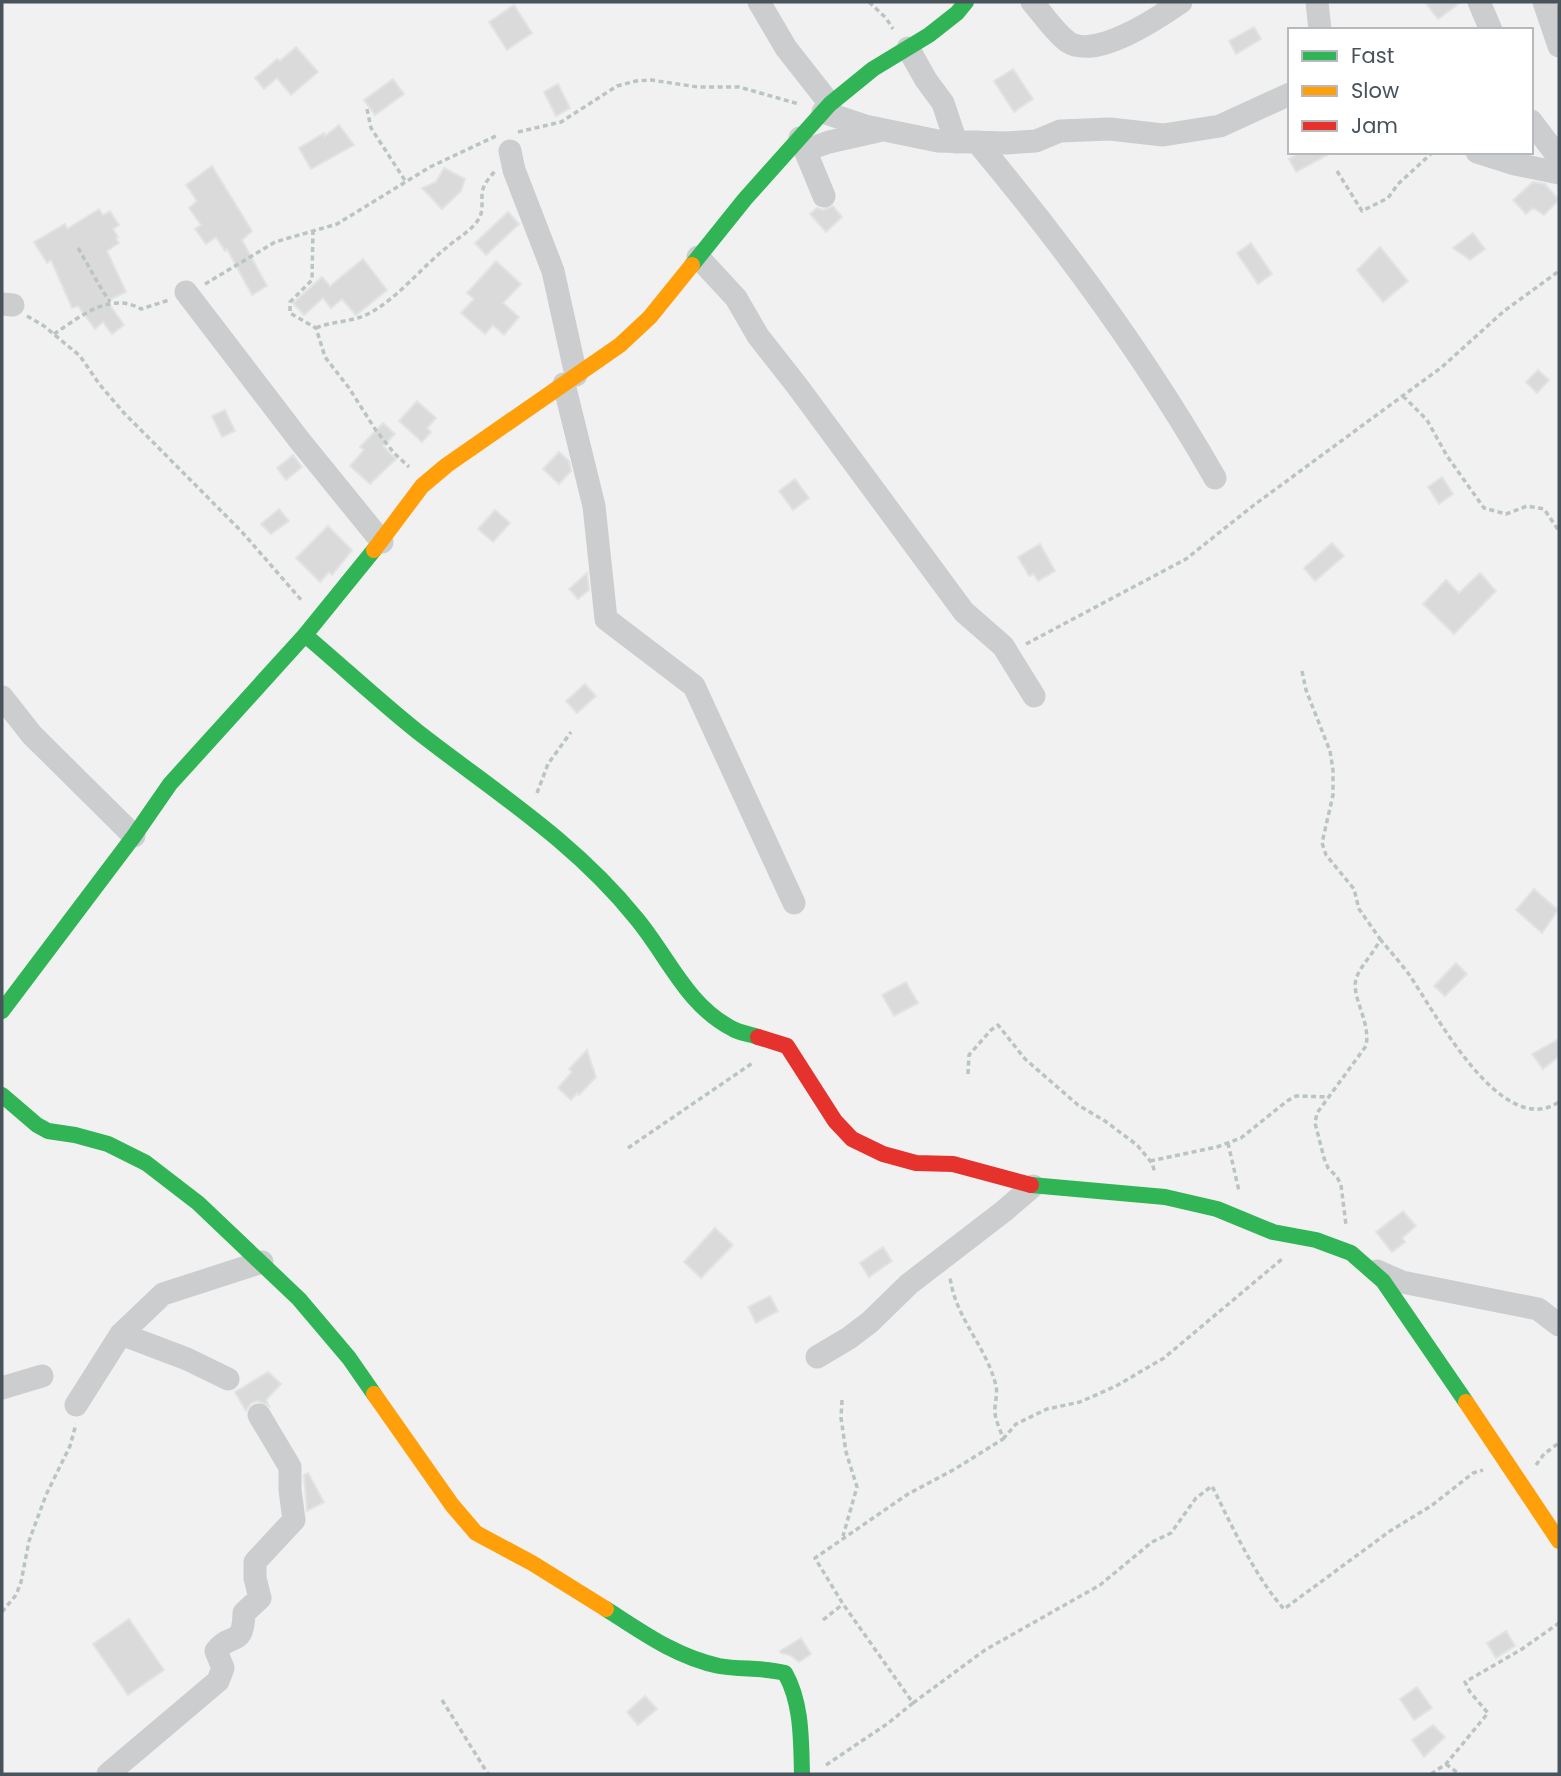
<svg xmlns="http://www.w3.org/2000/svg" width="1561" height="1776" viewBox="0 0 1561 1776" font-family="Poppins,sans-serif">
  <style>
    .building { fill: #dadadb; stroke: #e2e3e4; stroke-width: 2 }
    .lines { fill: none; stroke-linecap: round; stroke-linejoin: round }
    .path { stroke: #bac4c1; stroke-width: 3.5; stroke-dasharray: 5 3.5; stroke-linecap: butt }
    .street { stroke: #cbcdcf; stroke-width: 23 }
    .fast { stroke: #30b455; stroke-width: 16 }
    .slow { stroke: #ff9f0a; stroke-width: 16 }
    .jam { stroke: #e5322d; stroke-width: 16 }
  </style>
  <rect width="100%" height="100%" fill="#f1f1f1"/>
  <path class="building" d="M1425 2H1461L1438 19Z
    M514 5 532 33 507 50 489 22Z
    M1254 27 1261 39 1236 54 1229 41Z
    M296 47 318 72 291 95 277 78 264 89 255 78 277 59 280 61Z
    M1013 69 1033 99 1014 112 994 81Z
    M393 79 404 94 375 115 364 100Z
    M558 84 570 108 556 116 544 92Z
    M339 125 354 145 311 169 299 148 324 133 325 136Z
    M1301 152H1333L1296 172 1289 159Z
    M212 166 252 231 242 240 267 286 252 295 227 249 225 251 216 237 206 244 195 229 201 225 189 208 197 201 186 185Z
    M444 168 465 179 461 191 442 209 422 188 436 182Z
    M1533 182 1545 184 1559 200 1544 215 1533 208 1526 214 1513 200Z
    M833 206 842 217 826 232 810 214 817 208 823 210Z
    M99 209 103 215 110 211 119 225 113 229 118 237 116 238 119 243 107 251 126 292 107 301 124 325 112 334 103 322 95 329 78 306 72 308 51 260 47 263 34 242 65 224 67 229Z
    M508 212 519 224 486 255 475 243Z
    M1473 233 1485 249 1470 260 1453 248Z
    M1251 243 1272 274 1258 284 1237 253Z
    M1380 247 1408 281 1383 302 1357 270Z
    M363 259 387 290 356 315 342 299 331 308 323 298 304 315 293 303 322 277 330 286Z
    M496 261 521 284 503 303 519 317 504 335 493 325 485 334 461 313 474 299 467 293Z
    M1538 370 1549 380 1537 393 1526 382Z
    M417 401 436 418 427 428 431 432 422 442 399 421Z
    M225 410 235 431 222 437 212 416Z
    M383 423 395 434 383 446 396 459 370 484 350 466 364 450 360 447Z
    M559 452 569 461 571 471 559 484 543 469Z
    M293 455 302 467 286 480 277 468Z
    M1442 477 1453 494 1439 504 1428 487Z
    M795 479 809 498 793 510 779 491Z
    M279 509 289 521 271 534 261 524Z
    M495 510 510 523 493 542 478 529Z
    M328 526 352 550 332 575 329 572 320 582 296 558Z
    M1332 543 1344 556 1315 581 1304 568Z
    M1040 544 1055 571 1038 581 1034 574 1029 576 1018 557Z
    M587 573 589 590 578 599 569 589Z
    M1480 573 1496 591 1454 634 1423 604 1446 580 1459 593Z
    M585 684 596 696 577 713 566 701Z
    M1534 889 1558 910 1542 933 1516 910Z
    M1456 963 1467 974 1445 996 1434 986Z
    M906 982 918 1003 894 1016 882 995Z
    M1559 1039V1056L1543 1069 1532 1054Z
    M587 1050 596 1077 579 1095 577 1093 571 1100 558 1088 572 1072 569 1069Z
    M1403 1211 1416 1226 1402 1238 1405 1242 1392 1252 1376 1232Z
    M715 1228 733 1245 701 1278 684 1262Z
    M883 1247 892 1261 869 1277 860 1263Z
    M770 1296 778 1311 756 1323 748 1307Z
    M268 1372 281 1384 266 1400 269 1406 258 1401 251 1403 246 1411 235 1392Z
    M308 1473 324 1502 307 1511 304 1475Z
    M129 1619 164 1670 128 1695 93 1644Z
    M1506 1631 1515 1646 1496 1658 1487 1643Z
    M801 1638 811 1654 799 1662 790 1655 781 1653 780 1651Z
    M1417 1687 1432 1708 1414 1720 1400 1699Z
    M645 1696 657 1709 638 1725 627 1712Z
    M1433 1725 1445 1737 1424 1757 1412 1740Z"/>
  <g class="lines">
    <path class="path" d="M869 2 886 18 893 29
      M367 109 371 128 406 182
      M518 132 561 122 617 86 636 81 651 80 698 87H739L799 104
      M1337 171 1362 211 1388 198 1398 184 1433 152
      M313 230 312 280 290 302V313L316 328 325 357 349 388 375 429 394 453 409 467
      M78 248C89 266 98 285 110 302
      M205 284 275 242 337 224 430 167 496 136
      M27 316 44 326 80 356 100 385 124 413 242 532 303 602
      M316 328C333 321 352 322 368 314 397 299 420 269 446 248 456 239 470 232 478 220 485 210 480 200 483 189 485 182 491 176 495 171
      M54 334C80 317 110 291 141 309L169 300
      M1403 396 1427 420 1447 456 1484 508 1506 514 1527 506 1544 509 1559 531
      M1026 644 1186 559 1254 505 1442 367 1504 311 1559 271
      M1302 671 1306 690 1330 751 1333 770V795L1322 843 1326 855 1354 889 1359 909 1380 939C1374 954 1361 964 1356 979 1351 997 1371 1022 1366 1046L1317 1113 1315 1123 1324 1158 1328 1168 1337 1177 1341 1185 1346 1225
      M537 793 548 764 571 732
      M1380 939C1389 950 1399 961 1408 973 1434 1010 1501 1141 1559 1102
      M968 1074 969 1055 991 1030 998 1025 1025 1059 1078 1105 1105 1121 1137 1145 1152 1163 1155 1173
      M1228 1143 1239 1191
      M628 1148 754 1062
      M1150 1161 1217 1147 1241 1138 1287 1101 1296 1096 1330 1097
      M842 1400 841 1418 846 1452 857 1487 843 1536
      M1003 1439 1016 1424 1047 1409 1080 1402 1116 1386 1164 1358 1282 1259
      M1536 1465 1544 1454 1559 1443
      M2 1612 16 1595 21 1582 29 1541 46 1495 70 1446 76 1424
      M823 1620 843 1604
      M442 1700 488 1774
      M913 1703 985 1650 1100 1585 1152 1542 1171 1533 1196 1498 1212 1486C1231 1524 1255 1577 1284 1609L1390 1531 1431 1506 1473 1473 1483 1470
      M1446 1764 1459 1774
      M826 1765 887 1724 913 1703 843 1604 815 1558 908 1494 955 1469 1003 1439C1001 1431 996 1422 995 1413 994 1405 998 1395 996 1386 987 1347 955 1318 950 1277
      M1431 1774 1446 1764 1488 1713 1470 1692 1465 1682 1522 1649 1559 1623"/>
    <path class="street" d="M759 2 786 48 830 104
      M1032 2C1042 13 1056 34 1068 42 1096 60 1158 18 1181 2
      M1317 2 1320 30
      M1479 2 1491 30
      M1544 2 1559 46
      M908 48 926 80 943 103 956 142
      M823 112 865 126 938 141 1006 143 1036 141 1060 131 1110 129 1163 135 1220 126 1290 94
      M1531 121 1559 158
      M800 138 824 196
      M977 142C1065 247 1147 359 1215 478
      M806 150 829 142 878 131
      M510 151 514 170 553 271 576 375
      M1477 152 1515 164 1559 173
      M698 257 736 298 758 336 798 387 964 612 1003 646 1034 696
      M186 292 300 441 382 542
      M2 304 13 305
      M564 384 594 506 606 619 694 686 794 903
      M2 697 32 735 134 836
      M1377 1271 1402 1282 1538 1309 1559 1325
      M121 1334 187 1359 228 1379
      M817 1357 849 1338 870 1322 909 1284 1004 1211 1033 1186
      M2 1388 42 1376
      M76 1405 121 1334 163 1294 262 1262
      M108 1774 218 1681 223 1668 216 1651C231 1631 243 1649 244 1613L260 1598 255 1578V1562L294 1520 290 1490V1467L259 1415"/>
    <path class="fast" d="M692 265 745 199 830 104 873 69 929 35 957 13 966 2
      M305 635C343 667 379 701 418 732 495 792 574 841 636 918 668 956 686 1005 733 1029 740 1033 750 1034 758 1037
      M2 1011 134 836 170 784 305 635 374 550
      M2 1095 37 1125 48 1131 75 1135 108 1144 146 1163 198 1203 299 1299 349 1358 374 1394
      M1031 1185 1165 1197 1217 1209 1273 1232 1316 1240 1351 1253 1383 1281 1466 1402
      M606 1609C642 1632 676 1657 719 1666 741 1670 764 1667 785 1673 802 1703 801 1740 802 1774"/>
    <path class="slow" d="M374 550 422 486 447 465 620 345 650 317 692 265
      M374 1394 452 1505 476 1533 532 1563 606 1609
      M1466 1402 1559 1541"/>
    <path class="jam" d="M758 1037 787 1046 835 1121 852 1139 883 1154 916 1163 953 1164 1031 1185"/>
  </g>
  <rect width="1561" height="1776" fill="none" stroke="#49535c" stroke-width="7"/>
  <rect x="1288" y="28" width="245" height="126" fill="#ffffff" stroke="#b6babe" stroke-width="2"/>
  <rect x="1302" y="51" width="35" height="10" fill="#30b455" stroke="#b6babe" stroke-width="2"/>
  <text x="1351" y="63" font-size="21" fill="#49535c">Fast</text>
  <rect x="1302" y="86" width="35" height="10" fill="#ff9f0a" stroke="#b6babe" stroke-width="2"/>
  <text x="1351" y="98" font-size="21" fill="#49535c">Slow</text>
  <rect x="1302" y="121" width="35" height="10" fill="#e5322d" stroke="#b6babe" stroke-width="2"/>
  <text x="1351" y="133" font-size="21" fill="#49535c">Jam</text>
</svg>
